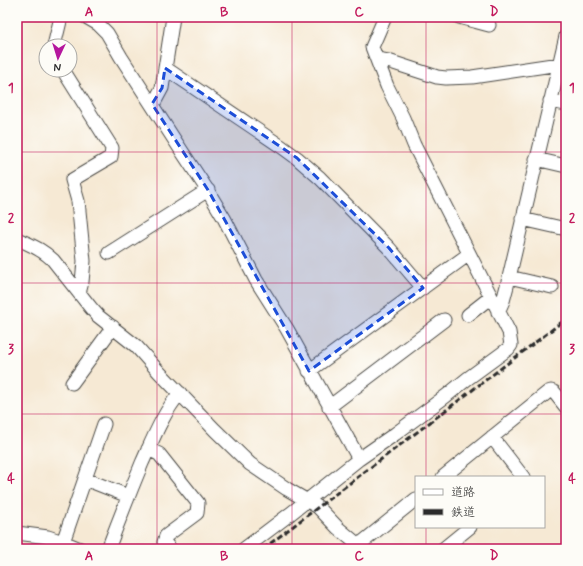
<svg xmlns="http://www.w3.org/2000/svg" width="583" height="566" viewBox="0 0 583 566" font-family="Mynerve,'Klee One',sans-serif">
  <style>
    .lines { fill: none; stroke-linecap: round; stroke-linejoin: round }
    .street-casing { stroke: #494844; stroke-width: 15 }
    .street { stroke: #fff; stroke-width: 13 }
    .rail { stroke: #2b2b2b; stroke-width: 3; stroke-dasharray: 6 3; stroke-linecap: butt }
    .marked { fill: #1d4ed8; fill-opacity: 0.2; stroke: #1d4ed8; stroke-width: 3; stroke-dasharray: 8 5; stroke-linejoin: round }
    .grid { fill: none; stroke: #c2185b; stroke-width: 1; stroke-opacity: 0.55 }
    .neatline { fill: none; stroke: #c2185b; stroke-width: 1.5 }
    .grid-label { font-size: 13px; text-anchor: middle; font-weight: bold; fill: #c2185b }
  </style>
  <rect width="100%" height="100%" fill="#fdfcf7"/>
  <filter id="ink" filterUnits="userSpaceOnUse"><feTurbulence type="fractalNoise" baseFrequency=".025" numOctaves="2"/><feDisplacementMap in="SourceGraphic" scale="8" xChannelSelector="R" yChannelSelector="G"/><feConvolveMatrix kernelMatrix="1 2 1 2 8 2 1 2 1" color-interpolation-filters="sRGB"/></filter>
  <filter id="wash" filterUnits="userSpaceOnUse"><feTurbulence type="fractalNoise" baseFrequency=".012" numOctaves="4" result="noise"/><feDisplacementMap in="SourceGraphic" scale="16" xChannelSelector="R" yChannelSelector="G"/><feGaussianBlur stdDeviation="0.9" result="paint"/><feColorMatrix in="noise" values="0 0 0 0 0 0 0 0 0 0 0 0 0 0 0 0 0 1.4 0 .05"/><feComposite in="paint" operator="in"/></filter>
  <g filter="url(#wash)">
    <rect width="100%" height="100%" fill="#f6e9d4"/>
  </g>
  <g filter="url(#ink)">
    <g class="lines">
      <defs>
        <path id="street" d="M86 17 98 24 107 33 121 57 181 150 206 188 224 218 256 280 287 329 359 459
          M459 17 489 25
          M54 46 61 17
          M377 59 388 61 437 77 446 78 472 77 566 63
          M165 68 282 147 297 158 320 178 389 248 423 288
          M63 70 112 148 111 157 72 180 78 201 84 261 82 282 79 293
          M550 101 566 104
          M152 104 155 101 162 88 173 17
          M536 159 566 166
          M522 219 566 229
          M17 239C30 244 43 250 53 260L91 308 98 316 136 346 159 372 215 430 250 464 287 489 318 507 338 528 363 549
          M109 253 208 190
          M509 277 552 287
          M498 312 503 301 507 286 566 36
          M468 315 491 297
          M309 371 469 254
          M72 383 113 327
          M329 407 444 320
          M492 437 523 477
          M148 449 159 454 198 503 197 513 166 536 164 542 170 549
          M443 477 548 392 551 391 554 392 566 407
          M85 479 128 496
          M17 533 48 537 63 542 80 549
          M63 542 104 424
          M359 545 416 499
          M108 549C119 520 130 492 142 463 153 439 163 413 180 393
          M244 549 290 514 359 459 395 434 446 396 467 379 508 349 511 345 509 332 414 145 403 118 387 86 372 47 385 17
          M443 549 470 527"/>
      </defs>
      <use href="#street" class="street-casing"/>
      <use href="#street" class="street"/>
      <path class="rail" d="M263 549 566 319"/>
    </g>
  </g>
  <path class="marked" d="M165 68 297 158 389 248 423 288 309 371 208 190 152 104 162 88Z"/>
  <path class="grid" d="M157 17V549M292 17V549M426 17V477M17 152H566M17 283H566M17 414H566M426 527V549"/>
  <rect width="583" height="566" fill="none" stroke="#fdfcf7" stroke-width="44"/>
  <rect x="415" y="476" width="130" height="52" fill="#fdfcf7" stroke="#a9a8a5"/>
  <rect x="423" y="489" width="20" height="6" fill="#ffffff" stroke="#a9a8a5"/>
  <text x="451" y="496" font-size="12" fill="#2b2b2b">道路</text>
  <rect x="423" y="509" width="20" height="6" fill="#2b2b2b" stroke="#a9a8a5"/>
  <text x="451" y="516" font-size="12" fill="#2b2b2b">鉄道</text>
  <g transform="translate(58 58) rotate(184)"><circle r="19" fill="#fdfcf7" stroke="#a9a8a5"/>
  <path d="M0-3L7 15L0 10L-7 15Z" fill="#b5179e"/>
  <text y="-6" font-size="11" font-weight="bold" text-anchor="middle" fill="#2b2b2b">N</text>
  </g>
  <rect x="22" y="22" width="539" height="522" class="neatline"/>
  <g class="grid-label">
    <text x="89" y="16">A</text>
    <text x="224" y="16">B</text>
    <text x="359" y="16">C</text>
    <text x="494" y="16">D</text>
    <text x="11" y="92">1</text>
    <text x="572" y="92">1</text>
    <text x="11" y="222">2</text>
    <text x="572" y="222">2</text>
    <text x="11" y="353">3</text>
    <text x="572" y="353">3</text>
    <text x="11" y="483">4</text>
    <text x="572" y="483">4</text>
    <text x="89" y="560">A</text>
    <text x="224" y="560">B</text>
    <text x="359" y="560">C</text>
    <text x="494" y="560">D</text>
  </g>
</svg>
